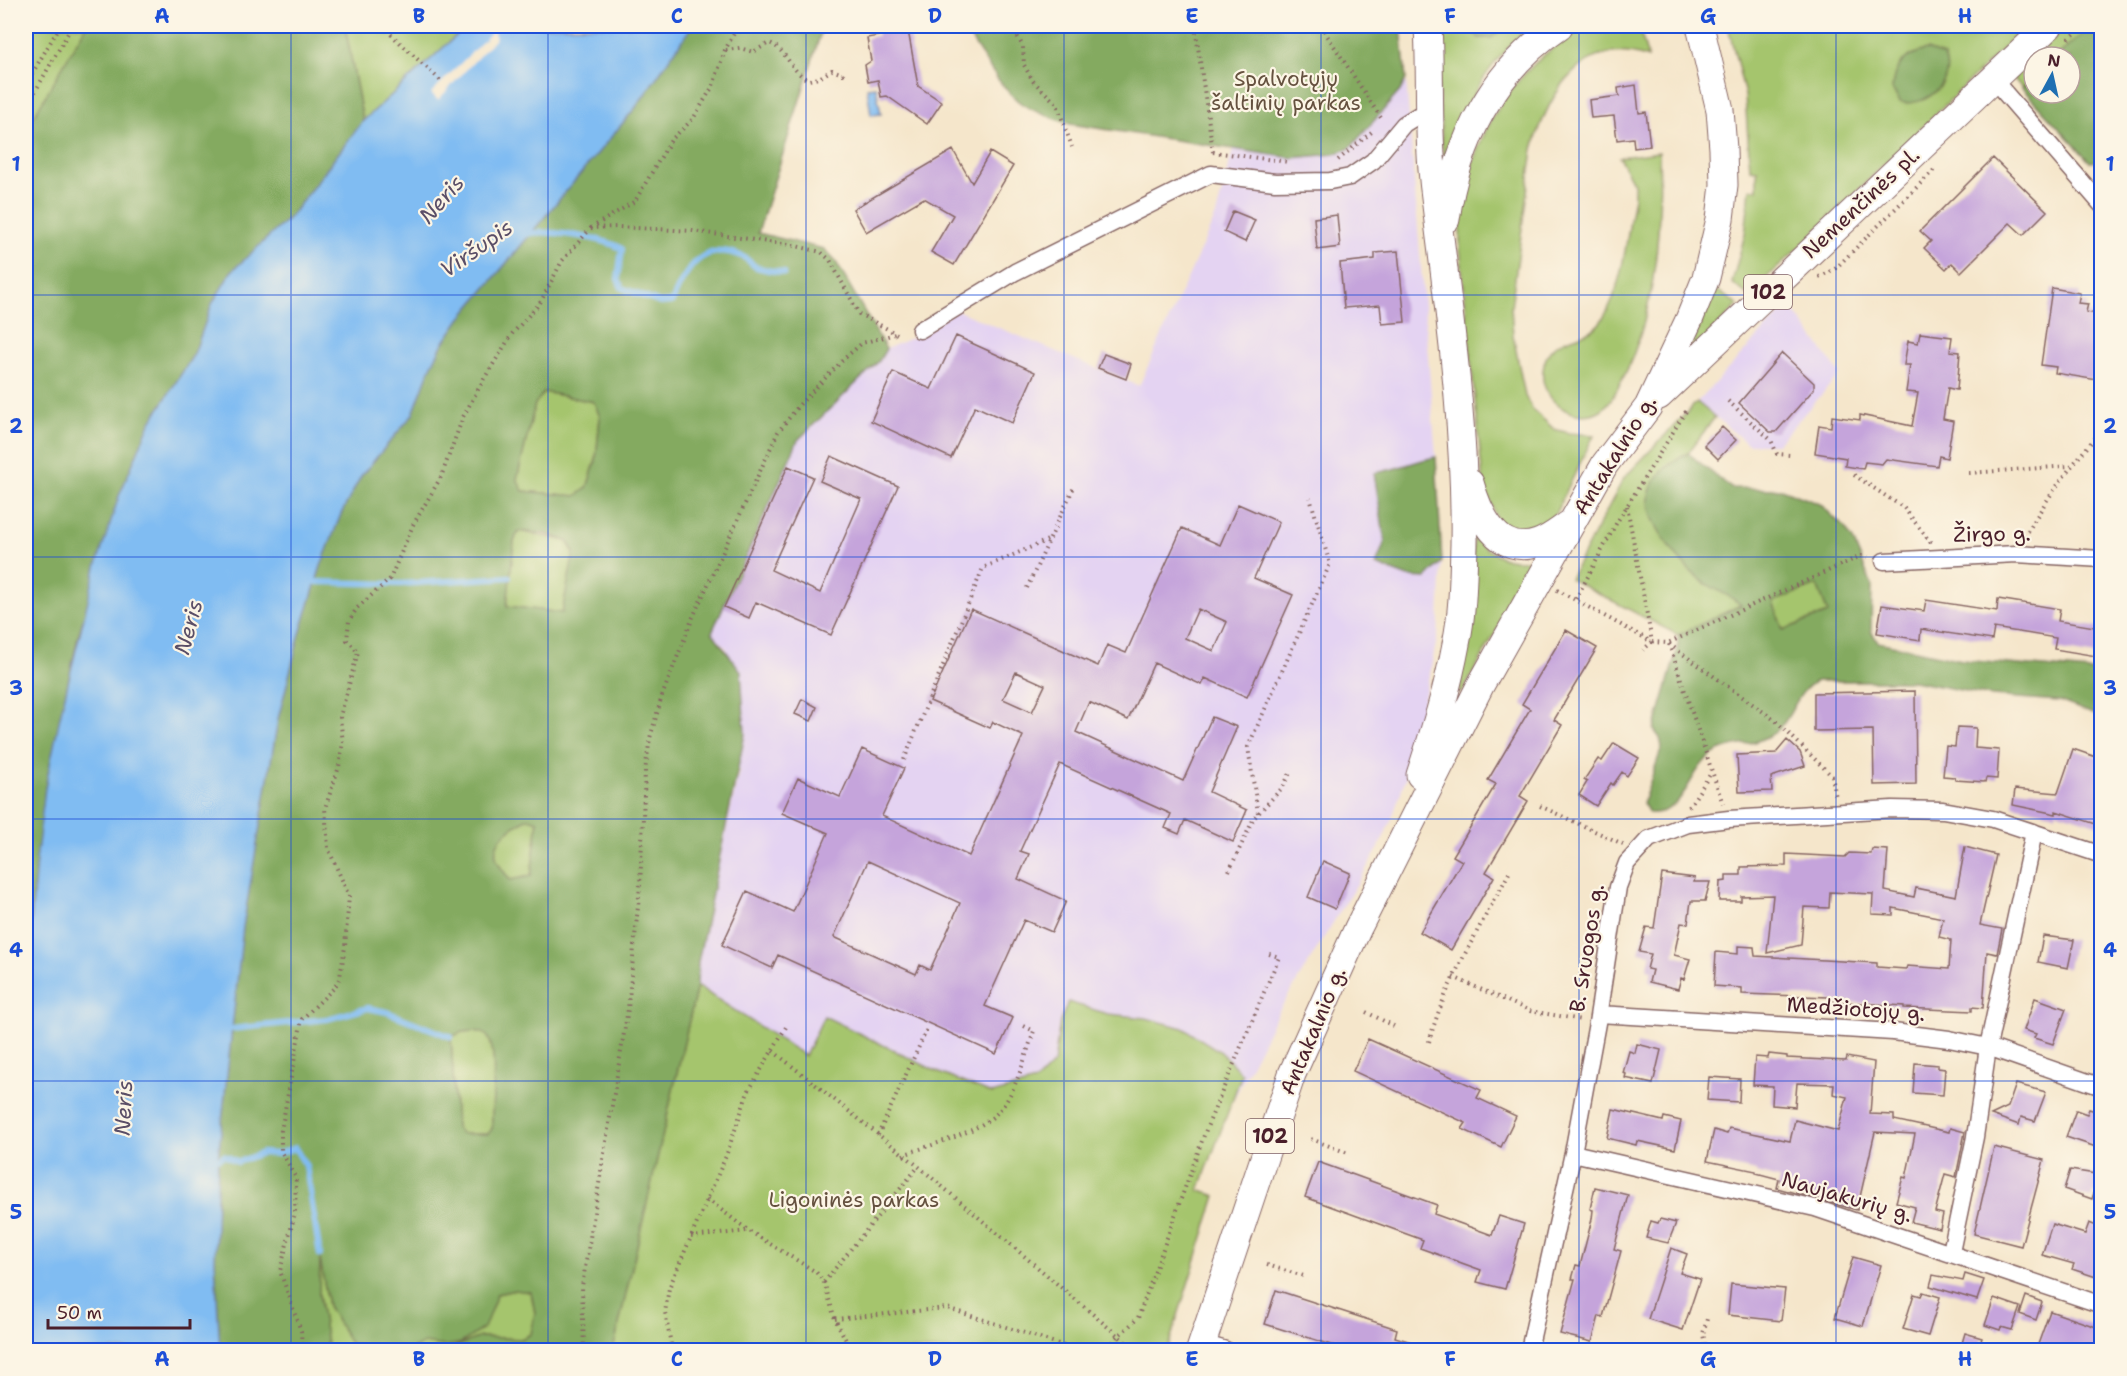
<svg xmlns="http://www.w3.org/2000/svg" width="2127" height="1376" viewBox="0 0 2127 1376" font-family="'Shantell Sans',sans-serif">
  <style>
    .built { fill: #e4d3f2 }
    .green { fill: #a5c56d; stroke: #78724c; stroke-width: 1.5 }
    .forest { fill: #84aa60; stroke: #676446; stroke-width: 1.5; fill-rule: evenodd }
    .water { fill: #80bcf2; stroke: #656e8e; stroke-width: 1.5 }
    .pier { fill: #f5e6cb }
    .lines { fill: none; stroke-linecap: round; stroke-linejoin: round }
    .stream { stroke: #80bcf2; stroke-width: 6 }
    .building { fill: #c5a4db; fill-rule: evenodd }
    .minor-casing { stroke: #866563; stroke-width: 19 }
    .primary-casing { stroke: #866563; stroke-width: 29 }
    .path { stroke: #866563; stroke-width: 4; stroke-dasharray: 1.5 4.5; stroke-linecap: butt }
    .minor { stroke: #fff; stroke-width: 16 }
    .primary { stroke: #fff; stroke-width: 27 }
    .grid { fill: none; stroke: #1d4ed8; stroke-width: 1.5; stroke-opacity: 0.55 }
    .labels { text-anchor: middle; stroke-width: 4.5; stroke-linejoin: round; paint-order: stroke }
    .shield { fill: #fcf5e5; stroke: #7f5f63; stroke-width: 1.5 }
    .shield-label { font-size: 20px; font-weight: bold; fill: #4a1f2b }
    .park-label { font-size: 21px; fill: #65513f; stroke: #fcf5e5 }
    .street-label { font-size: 21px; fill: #4a1f2b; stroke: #fcf5e5 }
    .water-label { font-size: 22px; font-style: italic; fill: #5a4e67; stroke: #fcf5e5 }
    .neatline { fill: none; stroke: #1d4ed8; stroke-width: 2 }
    .grid-label { font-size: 20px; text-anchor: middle; font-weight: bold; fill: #1d4ed8 }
  </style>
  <rect width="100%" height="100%" fill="#fcf5e5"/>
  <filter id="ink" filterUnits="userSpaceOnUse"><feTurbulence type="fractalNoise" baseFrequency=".0167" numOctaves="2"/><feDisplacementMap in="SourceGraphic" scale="12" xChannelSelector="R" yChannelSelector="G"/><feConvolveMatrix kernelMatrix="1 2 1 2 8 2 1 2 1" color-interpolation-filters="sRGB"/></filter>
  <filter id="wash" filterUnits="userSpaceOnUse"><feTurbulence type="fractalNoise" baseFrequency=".008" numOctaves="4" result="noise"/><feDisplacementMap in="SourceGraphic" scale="24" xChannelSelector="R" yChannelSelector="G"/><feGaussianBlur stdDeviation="1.35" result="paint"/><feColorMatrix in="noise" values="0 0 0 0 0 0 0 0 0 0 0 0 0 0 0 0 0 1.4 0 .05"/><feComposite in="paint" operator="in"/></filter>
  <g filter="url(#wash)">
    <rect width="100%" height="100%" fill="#f5e6cb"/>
    <path class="built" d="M1406 79 1436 457 1420 460 1399 469 1374 473 1385 541 1376 564 1425 578 1442 562 1438 634 1409 768 1391 821 1377 851 1277 1014 1226 1114 1199 1190 1216 1196 1167 1350H613L697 986 698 962 739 771 727 649 712 632 798 440 879 361 886 349 925 332 956 310 1139 386 1216 215 1233 149 1292 158 1335 154 1350 148 1400 91Z
      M1789 304 1840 374 1777 444H1748L1697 402Z"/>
    <path class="green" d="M26 26H86L26 130Z
      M345 26H467L363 121Z
      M1434 26H1465L1479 38H1491L1506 26H1531C1484 65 1460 112 1444 170Z
      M1589 26H1639L1648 58C1583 34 1548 94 1533 149L1511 307 1513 335 1525 396 1533 410 1554 429 1569 433 1594 435 1555 514 1540 529 1522 534 1498 522 1483 482 1460 247C1458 156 1507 66 1589 26Z
      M1728 26H2026L1783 263 1747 294 1732 283 1745 234 1750 189H1757V170L1750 169 1745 95Z
      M2066 26H2092L2056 57H2034V77L2022 88 2013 78 2016 72Z
      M1659 152C1662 229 1656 319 1618 388 1614 395 1609 405 1601 410 1574 426 1539 399 1543 370 1548 330 1585 345 1602 320 1623 289 1627 234 1634 197V184L1619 157Z
      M1714 288 1738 305 1687 358Z
      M544 392 594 402 600 417 596 460 587 488 576 496 523 491 517 479 535 404Z
      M1697 402 1715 417 1688 453 1671 463 1658 477 1649 500 1653 519 1677 556 1704 583 1729 595 1741 605 1678 635 1570 579 1624 478Z
      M518 531 567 541 574 553 562 613 506 606 514 542Z
      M1474 538C1492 557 1510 562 1535 561L1462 693 1459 692Z
      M1817 585 1828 613 1783 630 1772 602Z
      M528 818 538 821 531 876 510 880C506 874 499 867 497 860 489 840 514 826 528 818Z
      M697 986 805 1056 824 1016 942 1074 992 1094 1035 1082 1054 1063 1060 1022 1068 1002 1108 1014 1146 1018 1183 1028 1221 1052 1242 1074 1199 1190 1216 1196 1167 1350H613Z
      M473 1031C479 1032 486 1032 489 1039 498 1055 491 1108 492 1129L488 1134H461L456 1128 451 1037 462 1032Z
      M320 1255 328 1306 337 1321 350 1343 373 1350H328L319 1294Z
      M515 1290 531 1292 535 1313 531 1334 521 1339 480 1337 447 1350H411L424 1343 445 1346 490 1309 497 1294Z"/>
    <path class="forest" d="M86 26H345L363 121 291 216 231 272 212 304 194 354 150 423 119 496 78 637 45 788 30 935 26 1121V130Z
      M692 26H823L758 233 824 249 836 262 886 349 879 361 798 440 712 632 741 671 745 734 698 962 697 986 613 1350H447L480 1337 521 1339 531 1334 535 1313 531 1292 515 1290 497 1294 484 1328 461 1343 445 1346 424 1343 411 1350H373L350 1343 337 1321 328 1306 320 1259 319 1294 328 1350H220L215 1261 218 1159 243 927 278 719 299 637 321 566 341 514 361 476 413 414 429 371 442 345 460 319 636 107ZM544 392 594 402 600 417 596 460 587 488 576 496 523 491 517 479 535 404ZM518 531 546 534 567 541 574 552 562 613 507 606 514 542ZM528 818 538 821 531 876 510 880C506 874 499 867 497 860 489 840 514 826 528 818ZM473 1031C479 1032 486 1032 489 1039 498 1056 491 1108 492 1129L488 1134H461L456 1128 451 1037 462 1032Z
      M962 26H1401L1406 79 1400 91 1350 148 1335 154 1292 158 1070 124C1054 118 1037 114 1022 104 997 86 980 50 962 26Z
      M1465 26H1506L1491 38H1479Z
      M2092 26H2101L2102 161 2090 162 2022 88 2034 77V93H2070V57H2056Z
      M1927 50 1944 56C1956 83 1925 108 1900 102L1892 89C1893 66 1905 54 1927 50Z
      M1688 453 1731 488 1781 489 1820 504 1845 528 1853 540 1872 586 1871 631 1878 642 1962 660 2101 672V717L2059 701 1992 696 1913 681H1817C1795 691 1793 719 1774 733 1755 747 1728 742 1709 757 1687 775 1684 816 1649 813L1643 803 1662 747 1660 738 1654 730 1678 647V635L1741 605C1730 595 1717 591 1705 583 1685 570 1649 526 1649 501 1648 479 1671 462 1688 453ZM1817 585 1828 613 1783 630 1773 602Z
      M1436 457 1442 562 1426 578 1408 577 1376 565 1385 541 1374 473C1396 470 1414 461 1436 457Z"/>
    <path class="water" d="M467 26H692L636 107 460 319 442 345 429 371 413 414 361 476 341 514 321 566 299 637 278 719 243 927 218 1159 215 1261 220 1350H26V1121L30 935 36 861 45 788 61 712 96 567 119 496 150 423 194 354 212 304 231 272 291 216 363 121Z
      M876 87 881 114 871 115 867 88Z"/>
    <path class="pier" d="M493 31 496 38 438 100 431 93Z"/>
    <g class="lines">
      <path class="stream" d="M527 234C546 229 605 238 622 249L618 279 622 288 660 303 672 302C684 272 702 239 741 256 747 258 751 264 756 267 765 270 775 271 784 273
        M316 582 401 584 509 577
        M231 1029 327 1019 368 1008 387 1012 451 1037
        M218 1159 224 1155 238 1162 262 1153 277 1154 295 1148 306 1166 320 1255"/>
    </g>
    <g id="blocks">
      <path class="building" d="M876 26H898L900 32 908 30 918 86 942 102 927 124 887 96 881 97 878 80 868 82 865 65 871 61 867 38 878 36Z
        M1636 85 1639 113 1646 112 1650 146 1634 148 1633 138 1617 140 1614 116 1591 118 1589 100 1619 96 1618 88Z
        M953 150 972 183 990 152 1013 166 954 265 931 252 953 215 924 198 866 232 853 209Z
        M1993 158 2047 211 2023 235 2010 223 1961 272 1952 263 1946 269 1924 248 1931 241 1920 231Z
        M1233 211 1255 220 1245 242 1224 232Z
        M1337 215 1340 247 1317 250 1314 218Z
        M1398 251 1405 322 1382 324 1380 305 1344 308 1340 263 1375 259V253Z
        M2052 288 2080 293 2078 303 2088 304 2086 312 2102 315V370H2099L2097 380 2055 373 2056 367 2041 365Z
        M1920 333 1952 337 1950 351 1960 352 1957 390 1948 388 1943 419 1953 421 1947 458 1939 456 1937 466 1886 459 1882 464 1865 462 1863 469 1845 466 1846 458 1815 453 1819 425 1831 427 1832 416 1860 420V415L1912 426 1918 393 1906 392 1910 365H1904L1908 341 1918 343Z
        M956 336 1035 372 1012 423 975 406 951 458 871 421 893 372 931 389Z
        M1782 353 1814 383V389L1776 432H1770L1739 403Z
        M1104 354 1131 364 1126 379 1098 368Z
        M1722 427 1736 440 1718 459 1704 445Z
        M831 456 898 486 831 635 756 602 749 618 724 607 788 466 813 477 771 570 820 593 861 499 820 481Z
        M1238 504 1279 522 1254 578 1293 595 1247 697 1205 678 1202 685 1154 663 1128 720 1089 702 1076 732 1183 781 1212 717 1237 727 1209 792 1247 810 1233 842 1185 820 1179 834 1165 828 1171 814 1060 764 1020 851 1029 854 1018 879 1066 901 1052 932 1024 920 985 1006 1013 1018 996 1054 778 955 772 968 722 945 747 891 793 912 828 833 782 813 798 778 840 797 862 749 904 768 882 816 969 856 1023 736 993 722 990 728 930 701 971 609 1098 666 1107 645 1126 653 1182 528 1220 545ZM1198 609 1227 622 1214 651 1185 638ZM1016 672 1045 685 1032 712 1003 699ZM868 861 960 903 930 970 920 965 916 974 834 937Z
        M1998 599 2060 609 2058 621 2101 628 2096 656 2054 649 2056 638 1994 628 1992 640 1921 629 1920 640 1877 633 1882 605 1924 611 1926 600 1997 611Z
        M1566 630 1597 648 1554 720 1562 725 1520 796 1528 801 1486 872 1494 877 1451 950 1420 932 1462 861 1453 856 1496 784 1488 780 1530 709 1522 704Z
        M1915 691 1916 784 1874 785 1873 730 1814 731V693Z
        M802 699 817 707 811 721 795 714Z
        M1957 727 1976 728 1975 748 1999 750 1997 779 1986 778 1985 782 1955 780 1954 777 1943 776 1946 746 1955 747Z
        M1787 740 1800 752 1805 766 1771 777 1772 791 1739 792 1737 755 1776 753Z
        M1614 743 1639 758 1627 776 1622 772 1613 785 1611 783 1596 806 1579 795 1587 782 1584 780 1598 759 1602 761Z
        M2073 749 2102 759V826L2056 811V814L2013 805 2015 789 2058 793Z
        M1965 847 1996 855 1980 925 2002 929 1997 954 1987 952 1983 1008 1972 1007V1011L1904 1008V1006L1829 1001V997L1742 994V988L1714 986 1716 952 1738 954V946L1754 947 1755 956 1877 963V967L1906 969 1907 966 1949 969 1951 940 1939 937 1943 918 1893 908V915L1872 914 1873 894 1830 892 1829 908 1804 907 1801 945 1767 953 1773 895 1741 896V901H1719L1720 882 1726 881V875H1741V867L1786 866V854L1845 857 1849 853 1871 854 1872 849 1888 850 1885 891 1914 897 1916 888 1956 896Z
        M1323 861 1350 873 1335 909 1308 897Z
        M1662 874 1695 878 1694 882H1710L1705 901H1691L1688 924 1681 923 1674 955 1690 959 1684 979 1681 978 1678 989 1649 982 1652 970 1647 969 1651 954 1639 952 1646 927 1654 928Z
        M2043 936 2074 940 2068 968 2038 962Z
        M2035 998 2066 1009 2053 1044 2034 1038 2036 1034 2024 1030Z
        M1368 1039 1481 1090 1477 1098 1516 1116 1501 1147 1462 1129 1466 1123 1353 1071Z
        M1637 1044 1661 1050 1653 1084 1625 1078 1626 1074 1623 1073 1629 1051 1635 1053Z
        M1769 1054 1787 1056V1058L1846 1061 1847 1057 1874 1062 1870 1114 1894 1115V1120L1949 1132 1950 1128 1965 1132 1956 1177 1945 1174 1935 1212 1943 1214 1940 1229 1911 1222 1915 1207 1896 1202 1903 1177 1906 1178 1915 1134 1875 1132 1857 1210 1777 1188 1779 1179 1756 1173V1171L1707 1161 1714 1130 1727 1134 1729 1128 1790 1141 1795 1120 1838 1131 1847 1097 1833 1094 1834 1084 1797 1083 1795 1107 1772 1105 1773 1086 1753 1085 1755 1057 1768 1058Z
        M1915 1063 1938 1065V1068L1945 1069 1943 1095 1913 1093Z
        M1709 1077 1740 1079 1739 1102 1707 1100Z
        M2016 1084 2046 1092 2035 1121 2021 1117 2019 1125 1991 1115 2008 1107Z
        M1613 1109 1663 1121 1664 1117 1681 1121 1675 1149 1637 1141 1636 1145 1607 1138Z
        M2089 1109 2102 1113V1140L2099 1148 2066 1137 2076 1110 2087 1114Z
        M1994 1147 2044 1160 2021 1246 1974 1234Z
        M1318 1162 1437 1205 1434 1214 1492 1235 1499 1216 1524 1224 1505 1289 1477 1282 1481 1270 1420 1248 1423 1240 1305 1197Z
        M2070 1170 2102 1175V1195L2094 1193 2092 1199 2064 1189Z
        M1595 1187 1628 1195 1614 1249 1621 1251 1603 1317 1599 1316 1592 1342 1560 1334 1575 1279H1572L1576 1265 1580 1266 1592 1219 1593 1210 1590 1209Z
        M1660 1219 1676 1223 1668 1243 1646 1238 1651 1221 1658 1223Z
        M2089 1223 2102 1228V1279L2072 1269 2074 1264 2042 1255 2052 1224 2085 1234Z
        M1671 1248 1687 1254 1680 1273 1700 1279 1683 1330 1648 1319Z
        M1853 1257 1881 1265 1863 1326 1835 1318Z
        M1965 1274 1984 1280 1977 1300 1930 1286 1933 1275 1963 1281Z
        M1731 1284 1785 1289 1781 1321 1728 1315Z
        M1276 1290 1397 1329 1395 1337 1428 1347 1427 1350H1348L1265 1324Z
        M1923 1292 1940 1297 1928 1336 1903 1329 1914 1294 1921 1296Z
        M2026 1296 2042 1302 2036 1320 2020 1314Z
        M1994 1298 2020 1307 2012 1330 2001 1327 2000 1330 1985 1325Z
        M2050 1311 2102 1329V1350H2036Z
        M1965 1333 1982 1338 1978 1350H1960Z"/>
    </g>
  </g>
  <g filter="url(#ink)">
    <use href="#blocks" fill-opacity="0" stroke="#866563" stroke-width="1.5"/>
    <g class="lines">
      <defs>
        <path id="minor" d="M1992 78 2102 205
          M920 330 1015 272 1211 174 1275 182 1330 181 1350 177 1373 161 1404 124 1417 116 1430 114
          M1884 561 2016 554 2102 559
          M1599 1014 1893 1032 1949 1039 1988 1047 2102 1087
          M1573 1153 1815 1208 2102 1305
          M1951 1252 1975 1137 1988 1047 2034 832
          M1202 1343 1226 1350
          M1529 1350 1573 1153 1597 1023 1618 887 1627 863 1649 839 1688 824 1729 819 1892 809 1943 810 1993 819 2102 855"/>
        <path id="primary" d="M1446 219C1457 141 1493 70 1559 26
          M1659 396 2049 26
          M1470 483C1479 515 1498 557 1538 543 1550 539 1560 530 1571 523
          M1420 775C1434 732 1448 688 1456 644 1463 611 1463 578 1464 545 1466 428 1449 312 1435 197 1427 140 1431 83 1428 26
          M1200 1350 1292 1074 1358 928 1480 686 1605 464 1648 407 1689 320 1706 278 1720 219 1724 185 1723 149 1720 110 1700 26"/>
      </defs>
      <use href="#minor" class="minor-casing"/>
      <use href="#primary" class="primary-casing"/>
      <path class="path" d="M382 26 442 82
        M1012 26 1023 47 1024 65 1033 81 1057 104 1072 147
        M1195 26 1213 152
        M1321 26 1383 121
        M2069 39 2084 26
        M726 50 740 48 753 52 769 43C787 49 790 72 809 80L819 78 832 70 843 74 844 70
        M26 84 60 26
        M26 108 72 26
        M1213 152 1289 162
        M1338 160 1374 130
        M591 228 635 201 671 140 693 119 713 86 725 50 738 26
        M1819 277 1835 269 1934 170
        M2097 296 2096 306H2102
        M1728 401 1771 440 1777 454 1790 455
        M1969 473 2070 466
        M1854 475 1904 508 1931 543
        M1627 506 1652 642 1643 650
        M2025 537C2046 498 2072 464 2102 430
        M1027 588 1074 487
        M1557 590 1652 642 1668 643 1861 556 1868 557
        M1576 599 1617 522 1688 408
        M1669 644 1776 721 1832 776 1836 798
        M1669 644 1723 804
        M904 760 983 568 1050 539
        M1540 806 1623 844
        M1689 807 1711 773
        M1258 813 1248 747 1330 564 1310 498
        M1229 871 1254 818 1283 787 1290 773
        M1453 977 1530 1011 1582 1020
        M1366 1012 1394 1026
        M1429 1042C1445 982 1480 928 1509 873
        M773 1051 918 1166 1135 1350
        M878 1135 928 1027
        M1311 1139 1348 1153
        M903 1155C932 1144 979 1133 999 1111 1015 1094 1026 1054 1034 1031L1022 1025
        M707 1199 749 1231 816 1272 824 1282 918 1167
        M691 1237 747 1231
        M1267 1265 1307 1277
        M824 1282 835 1319 851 1350
        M835 1319 947 1308 1077 1350
        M302 1350 301 1331 280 1271 295 1213 296 1178 281 1151V1131L302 1019 335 987 340 977 345 947 349 896 328 848 325 808 339 767 343 743 340 717 358 652 347 640 349 621 357 608 390 579 413 525 441 477 463 417 484 379 512 334 540 303 562 261 591 228 618 227 693 231 796 246 821 252 830 260 859 314 897 334
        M584 1350 582 1286 628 1009 640 886 645 771 650 738 662 696 693 617 778 432 800 404 845 358 862 343 895 334
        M672 1350 665 1312 669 1288 726 1156 748 1092 786 1027
        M1103 1350 1138 1318 1207 1127 1279 957 1269 954
        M1706 1350 1703 1334 1707 1319"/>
      <use href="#minor" class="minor"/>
      <use href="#primary" class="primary"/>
    </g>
  </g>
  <path class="grid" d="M291 26V1350M548 26V1350M806 26V1350M1064 26V1350M1321 26V1350M1579 26V1350M1836 26V1350M26 295H2102M26 557H2102M26 819H2102M26 1081H2102"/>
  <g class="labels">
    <g class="shield">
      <rect x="1744" y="275" width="48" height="34" rx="4.5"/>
      <rect x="1246" y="1119" width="48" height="34" rx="4.5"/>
    </g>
    <g class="shield-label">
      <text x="1768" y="299">102</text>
      <text x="1270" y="1143">102</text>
    </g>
    <g class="park-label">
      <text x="1286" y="86">Spalvotųjų<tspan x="1286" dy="24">šaltinių parkas</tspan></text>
      <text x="854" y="1207">Ligoninės parkas</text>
    </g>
    <g class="street-label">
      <text transform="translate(1861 203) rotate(-43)" y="7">Nemenčinės pl.</text>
      <text transform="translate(1615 455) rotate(-58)" y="7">Antakalnio g.</text>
      <text transform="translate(1992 534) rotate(-1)" y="7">Žirgo g.</text>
      <text transform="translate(1587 948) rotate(-81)" y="7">B. Sruogos g.</text>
      <text transform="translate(1856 1009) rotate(4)" y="7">Medžiotojų g.</text>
      <text transform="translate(1313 1031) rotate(-67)" y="7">Antakalnio g.</text>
      <text transform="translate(1847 1197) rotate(16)" y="7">Naujakurių g.</text>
    </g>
    <g class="water-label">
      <text transform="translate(441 199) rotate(-49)" y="8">Neris</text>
      <text transform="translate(476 248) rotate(-35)" y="8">Viršupis</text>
      <text transform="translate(188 627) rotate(-75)" y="8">Neris</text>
      <text transform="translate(123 1108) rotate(-87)" y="8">Neris</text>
    </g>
  </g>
  <rect width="2127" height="1376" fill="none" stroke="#fcf5e5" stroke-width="66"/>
  <g transform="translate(2052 75) rotate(8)"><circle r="28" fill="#fcf5e5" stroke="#b59f9b" stroke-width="1.5"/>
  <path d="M0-4.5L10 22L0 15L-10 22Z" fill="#1f6fb2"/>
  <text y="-9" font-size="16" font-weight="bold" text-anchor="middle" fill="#4a1f2b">N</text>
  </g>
  <path d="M48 1319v9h142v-9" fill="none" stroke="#4a1f2b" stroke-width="3"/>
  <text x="57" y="1319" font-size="18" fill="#4a1f2b" stroke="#fcf5e5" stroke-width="4.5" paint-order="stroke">50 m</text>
  <rect x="33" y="33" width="2061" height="1310" class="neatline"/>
  <g class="grid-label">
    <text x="162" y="23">A</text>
    <text x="419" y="23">B</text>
    <text x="677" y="23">C</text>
    <text x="935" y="23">D</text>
    <text x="1192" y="23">E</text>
    <text x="1450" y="23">F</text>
    <text x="1708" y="23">G</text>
    <text x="1965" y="23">H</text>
    <text x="16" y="171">1</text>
    <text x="2110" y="171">1</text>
    <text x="16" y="433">2</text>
    <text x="2110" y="433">2</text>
    <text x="16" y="695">3</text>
    <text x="2110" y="695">3</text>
    <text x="16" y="957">4</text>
    <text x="2110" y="957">4</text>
    <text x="16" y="1219">5</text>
    <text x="2110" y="1219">5</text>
    <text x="162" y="1366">A</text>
    <text x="419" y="1366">B</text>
    <text x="677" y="1366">C</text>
    <text x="935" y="1366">D</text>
    <text x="1192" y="1366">E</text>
    <text x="1450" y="1366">F</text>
    <text x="1708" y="1366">G</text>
    <text x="1965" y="1366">H</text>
  </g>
</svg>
